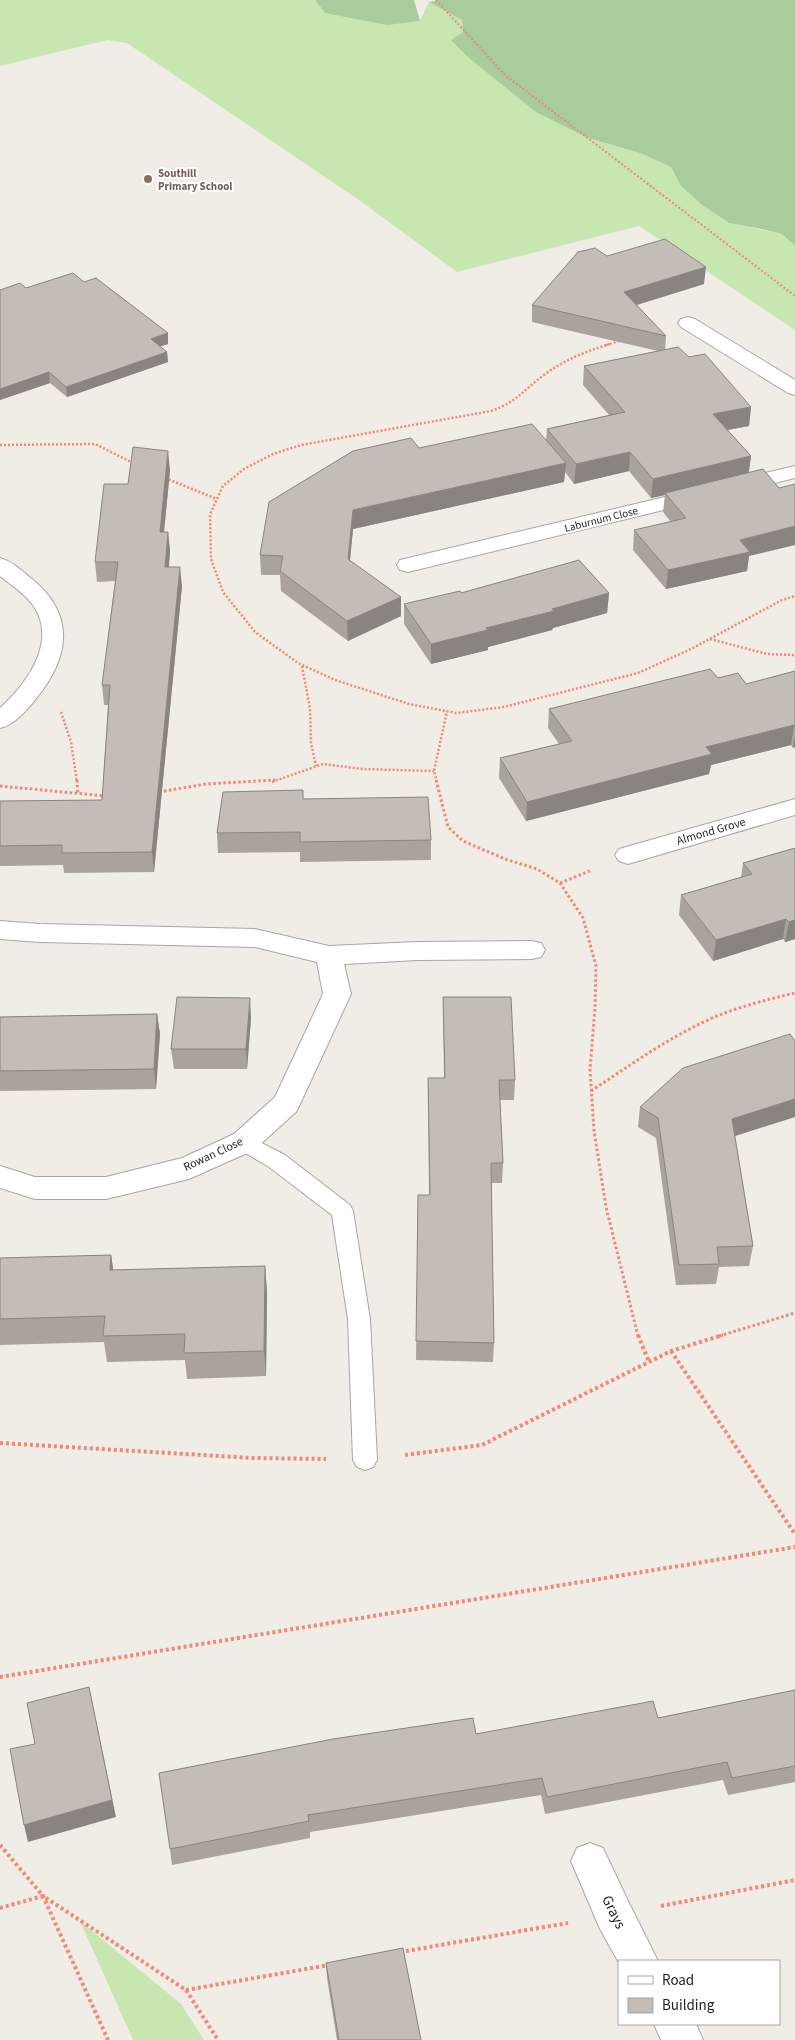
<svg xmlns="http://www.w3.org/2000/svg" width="795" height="2040" viewBox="0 0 795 2040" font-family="'Source Sans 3',sans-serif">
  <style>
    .grass { fill: #c8e6af }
    .forest { fill: #a9cc9d }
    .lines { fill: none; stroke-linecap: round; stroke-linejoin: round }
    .service-casing { stroke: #a6a6a6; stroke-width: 2 }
    .minor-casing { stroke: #a6a6a6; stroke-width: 2 }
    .path-far3 { stroke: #f28775; stroke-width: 2; stroke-dasharray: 2 2; stroke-linecap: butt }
    .path-far2 { stroke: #f28775; stroke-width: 2.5; stroke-dasharray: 2 2; stroke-linecap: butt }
    .path-far1 { stroke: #f28775; stroke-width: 3; stroke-dasharray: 2.5 2.5; stroke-linecap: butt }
    .path { stroke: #f28775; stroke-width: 4; stroke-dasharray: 3 3; stroke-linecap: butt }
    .service { fill: #fff; fill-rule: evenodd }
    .minor { fill: #fff; fill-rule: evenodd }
    .wall { fill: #a9a29d }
    .shaded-wall { fill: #89847f }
    .building { fill: #c4bcb6; stroke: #89847f }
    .education-dot { fill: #8d6e63; stroke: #fff; stroke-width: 2 }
    .labels { text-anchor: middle; stroke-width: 4; stroke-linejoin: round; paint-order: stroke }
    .far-education-label { font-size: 11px; font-weight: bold; fill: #785e54; stroke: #fff; text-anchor: start }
    .far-street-label { font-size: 11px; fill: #1f1f1f; stroke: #fff }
    .street-label { font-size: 12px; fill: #1f1f1f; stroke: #fff }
    .near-street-label { font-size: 15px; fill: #1f1f1f; stroke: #fff }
  </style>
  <rect width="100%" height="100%" fill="#efede6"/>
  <path class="grass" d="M0 0H315L325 13 420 21 429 2 462 20 463 32 452 40 588 138 640 153 671 167 681 186 702 205 729 223 782 234 795 246V330L639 226 457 272 359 200 127 43 107 40 0 66Z
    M80 1921 181 2004 204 2040H133Z"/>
  <path class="forest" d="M315 0H414L420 21 387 25 325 13Z
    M440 0H795V246L782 234 762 229 729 223 702 205 681 186 671 167 640 153 588 138 536 112 469 58 451 40 463 32 462 20 429 2Z"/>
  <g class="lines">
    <defs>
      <path id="service" d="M244 1134 285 1155 350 1205 353 1211 370 1319 377 1460 373 1467 365 1470 357 1467 353 1460 348 1319 332 1215 269 1167 237 1148 233 1142 237 1136Z"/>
      <path id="minor" d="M688 317 695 319 795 380V395L788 393 681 327 678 323 681 319Z
        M795 466V478L408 572 400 570 397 565 400 560Z
        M0 558C12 561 22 571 32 579 77 616 69 659 35 700 26 711 14 725 0 728V708C27 684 59 640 32 604 24 593 11 585 0 576Z
        M795 799V815L628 864 619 861 615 855 619 849Z
        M0 921 40 924 255 929 329 946 417 942 532 941 541 943 545 950 541 957 532 959 417 960 344 964 351 994 300 1104 296 1112 254 1150 189 1179 106 1199H35L0 1188V1166L35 1177H106L182 1158 234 1134 275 1097 323 994 317 962 255 947 40 942 0 939Z
        M590 1843 603 1848 628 1901 658 1961 619 1963 600 1929 571 1861 577 1848Z
        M654 2024H696L703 2040H661Z"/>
    </defs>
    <use href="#service" class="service-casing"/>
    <use href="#minor" class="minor-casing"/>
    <path class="path-far3" d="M436 0 505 75 795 296
      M606 345 620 341"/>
    <path class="path-far2" d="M610 344C587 351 564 360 544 375 523 390 519 401 491 411L301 445 273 454 244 469 223 486 210 514 211 559 223 592 255 632 298 663 335 680 409 704 456 713 504 707 638 673 691 649 782 600 795 596
      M0 445 95 444 135 464
      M165 478 217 499
      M710 639 767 654 795 655
      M302 666 310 709 311 743 316 766
      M61 712 71 742 77 782
      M272 782 323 764 362 769 434 771
      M437 782 434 771 447 711"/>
    <path class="path-far1" d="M77 780 78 794
      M436 780 448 827 463 841 505 859 537 869 560 883 583 918 596 966 595 1009 590 1069 594 1131 606 1207 638 1336
      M0 786 105 796
      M159 792 206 784 275 780
      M560 883 592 870
      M591 1091C632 1064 672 1035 717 1016 742 1006 769 999 795 993
      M719 1336 795 1313"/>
    <path class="path" d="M638 1335 649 1362
      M671 1351 795 1534
      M0 1443 253 1458 326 1459
      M405 1455 482 1445 671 1351 723 1335
      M0 1677 795 1547
      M0 1845 43 1896 108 2040
      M661 1906 795 1880
      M0 1908 43 1896 186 1990 218 2040
      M400 1952 568 1923
      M186 1990 329 1965"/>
    <use href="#service" class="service"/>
    <use href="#minor" class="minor"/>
  </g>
  <path class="wall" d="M607 256 704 284 637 305 666 336 665 350 689 357 751 407 749 426 727 430 751 456 749 473V556L747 571 666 589 633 550 634 530 671 522 663 512 665 495 651 498 629 471 574 484 565 472 564 482 353 529 350 561 401 597V616L348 641 281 591 280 575H261L260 555 419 448 546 440 547 429 609 415 583 385 584 366 658 351 532 322V305Z
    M84 282 168 333V344L160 346 167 352 168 362 67 397 50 383 0 400V290L26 288Z
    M170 470 164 532H168L170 551 169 567 182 586 154 872 64 873 63 865 0 866V801L102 800 108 705H104L102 685 115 581 97 582 95 562 128 484Z
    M461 593H609L607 613 553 628 552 630 488 647V650L431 664 404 624V604Z
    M795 671V747L793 748 791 745 711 765 709 774 526 821 499 778 500 758 559 744 548 728 549 709 718 678 746 684Z
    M304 799 431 840V860L300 862V852L218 853 217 833Z
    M795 848V939L785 942 783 939 713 961 679 915 681 895 741 877 743 863Z
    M443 997 515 1080 514 1100H500L503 1163 502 1183H491L494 1343 493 1362 416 1360 418 1195H429L428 1078H444Z
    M157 1014 160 1034 156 1089 0 1091V1017Z
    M251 1018 247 1069H174L171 1049Z
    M640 1107 735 1136 753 1246 749 1266 719 1267 716 1284 676 1285 656 1138 638 1127Z
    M111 1255 113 1270 265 1266 267 1292 266 1376 187 1379 185 1360 107 1362 104 1342 0 1345V1258Z
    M795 1690V1782L728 1795 723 1780 545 1814 541 1795 310 1832V1838L172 1865 170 1849 476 1734 658 1718Z
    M326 1963 421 2040H337L327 1978Z"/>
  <path class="shaded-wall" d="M706 267 704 284 623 309 624 292Z
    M168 333V344L152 349 151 339Z
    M167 352 168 362 67 397 66 387Z
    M49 372 50 383 0 400V389Z
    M751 407 749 426 711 433 713 414Z
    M168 451 170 470 162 552 160 532Z
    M630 452 629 471 574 484 576 464Z
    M751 456 748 475 665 493V495L651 498 653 479Z
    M566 463 564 482 353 529 348 579V559L353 510Z
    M795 526V545L749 556 747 571 666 589 668 570 740 540Z
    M168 532 170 551 167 586 165 567Z
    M180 567 182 586 154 872 152 852Z
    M609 593 607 613 553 628 552 630 488 647V650L431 664V644L552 609Z
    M401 597V616L348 641 347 621Z
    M794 725 791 745 711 765 709 774 526 821 527 802 706 747Z
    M795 736V747L793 748Z
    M786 919 783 939 713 961 716 940Z
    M795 920V939L785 942 789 922Z
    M250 998 251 1018 247 1069 246 1049Z
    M157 1014 160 1034 156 1089 154 1069Z
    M795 1099V1117L729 1138 732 1119Z
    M111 1255 115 1281 110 1270Z
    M265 1266 267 1292 266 1376 264 1351Z
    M89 1687 116 1817 28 1842 24 1825Z"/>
  <path class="building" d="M665 239 706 267 624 292 666 336 532 305 578 252 595 248 607 256Z
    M73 273 84 282 96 278 168 333 151 339 167 352 66 387 49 372 0 389V290L20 283 26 288Z
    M678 347 689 357 705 354 751 407 713 414 751 456 653 479 630 452 576 464 547 429 625 412 584 366Z
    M532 424 566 463 353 510 348 559 401 597 347 621 280 571 283 556 260 555 269 502 353 451 411 438 419 448Z
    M133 447 168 451 160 532H168L165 567H180L152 852 62 853V845L0 846V801L102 800 110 685H102L118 562H95L104 484H128Z
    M763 469 779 488 795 484V526L740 540 750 552 668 570 634 530 686 518 665 493Z
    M579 560 609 593 552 609 554 611 486 628 488 630 431 644 404 604 460 591 461 593Z
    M710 669 718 678 738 673 746 684 795 671V726L794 725 706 747 712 754 527 802 500 758 572 741 549 709Z
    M303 790V799L428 797 431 840 300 842V832L217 833 223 792Z
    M795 848V920L789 922 786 919 716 940 681 895 752 874 743 863Z
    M177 997 250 998 246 1049H171Z
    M443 997H511L515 1080H499L503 1163H491L494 1343 416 1341 418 1195H430L428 1078H445Z
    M157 1014 154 1069 0 1071V1017Z
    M790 1034 795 1041V1099L732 1119 753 1246 717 1247 719 1264 679 1265 658 1118 640 1107 683 1068Z
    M111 1255 110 1270 265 1266 264 1351 184 1353 185 1334 103 1336 105 1316 0 1319V1258Z
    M89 1687 112 1800 24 1825 10 1749 35 1744 27 1703Z
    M795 1690V1766L732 1778 727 1762 547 1797 542 1778 308 1815 309 1821 170 1849 159 1773 333 1739 473 1718 476 1734 653 1701 658 1718Z
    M403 1948 421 2040H339L326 1963Z"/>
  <circle class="education-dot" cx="148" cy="179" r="5"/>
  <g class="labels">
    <g class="far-education-label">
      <text x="158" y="177">Southill<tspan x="158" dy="13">Primary School</tspan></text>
    </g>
    <g class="far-street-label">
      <text transform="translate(601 519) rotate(-14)" y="4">Laburnum Close</text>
    </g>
    <g class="street-label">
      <text transform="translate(711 831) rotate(-16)" y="4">Almond Grove</text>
      <text transform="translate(213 1154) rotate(-25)" y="4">Rowan Close</text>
    </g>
    <g class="near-street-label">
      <text transform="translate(614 1912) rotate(64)" y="5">Grays</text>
    </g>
  </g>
  <rect x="618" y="1960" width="162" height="65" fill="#ffffff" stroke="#a5a5a5"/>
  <rect x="628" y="1976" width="25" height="8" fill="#ffffff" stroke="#a5a5a5"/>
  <text x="662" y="1985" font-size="15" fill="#1f1f1f">Road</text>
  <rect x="628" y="1998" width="25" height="15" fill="#c4bcb6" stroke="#a5a5a5"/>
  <text x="662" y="2010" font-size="15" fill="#1f1f1f">Building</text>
</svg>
